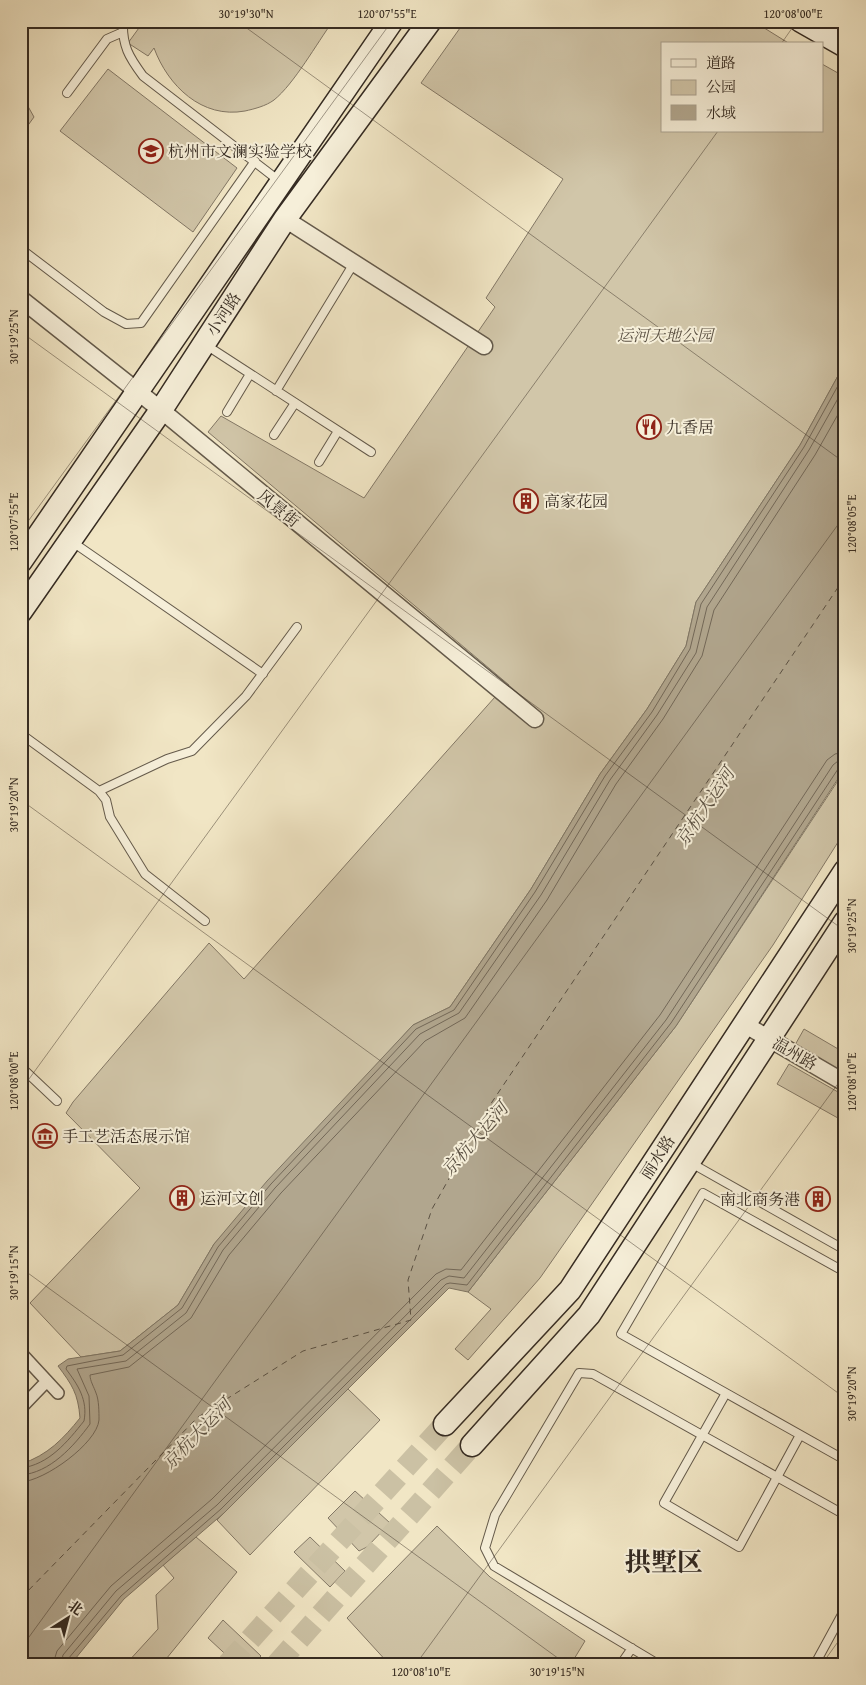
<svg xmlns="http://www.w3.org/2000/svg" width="866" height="1685" viewBox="0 0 866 1685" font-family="'Gentium Book Plus','Noto Serif SC',serif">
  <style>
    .green { fill: #d1c6a9; stroke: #837866 }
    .water { fill: #b1a68e; stroke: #7f7563 }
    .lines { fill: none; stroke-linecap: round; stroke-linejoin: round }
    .shore { stroke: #736858; stroke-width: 1 }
    .ferry { stroke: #5a5042; stroke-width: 1; stroke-dasharray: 6 5; stroke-linecap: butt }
    .secondary-tunnel { stroke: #cbc1a4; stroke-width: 22; stroke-dasharray: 22 11; stroke-linecap: butt }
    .service-casing { stroke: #645a4b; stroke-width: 10 }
    .pedestrian-casing { stroke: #645a4b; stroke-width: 14 }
    .minor-casing { stroke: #645a4b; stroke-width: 19 }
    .secondary-casing { stroke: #352b22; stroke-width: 25 }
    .service { stroke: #f6efd9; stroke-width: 8 }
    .pedestrian { stroke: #f6efd9; stroke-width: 11 }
    .minor { stroke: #f6efd9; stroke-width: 16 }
    .secondary { stroke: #f6efd9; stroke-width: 22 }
    .ticks { fill: none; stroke: #352b22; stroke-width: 1; stroke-opacity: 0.45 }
    .labels { text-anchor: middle; stroke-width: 4; stroke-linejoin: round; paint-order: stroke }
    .poi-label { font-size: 16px; fill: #352b22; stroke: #f6efd9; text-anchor: start }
    .street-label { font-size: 16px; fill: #352b22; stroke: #f6efd9 }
    .park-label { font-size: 16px; font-style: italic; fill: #5c5244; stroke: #f6efd9 }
    .water-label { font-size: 18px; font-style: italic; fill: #5a5042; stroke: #f6efd9 }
    .town-label { font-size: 26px; font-weight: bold; fill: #352b22; stroke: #f6efd9 }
    .neatline { fill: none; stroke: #352b22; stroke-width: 2 }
    .ticks-label { font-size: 12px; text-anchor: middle; fill: #352b22 }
  </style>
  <rect width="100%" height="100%" fill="#f1e6c5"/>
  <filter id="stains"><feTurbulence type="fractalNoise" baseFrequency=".004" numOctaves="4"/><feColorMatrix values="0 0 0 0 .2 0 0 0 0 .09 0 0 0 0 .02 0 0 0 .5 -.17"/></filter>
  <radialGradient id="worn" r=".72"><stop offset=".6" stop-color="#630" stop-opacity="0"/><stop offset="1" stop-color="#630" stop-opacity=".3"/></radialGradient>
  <path class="green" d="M144 21H333C317 43 294 84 274 100 266 106 254 109 245 111 202 119 168 86 154 48L148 56 128 43Z
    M465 21H753L790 44H662V131H822V64L845 77V363L800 445 696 602 686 646 647 709 600 774 531 889 450 1007 413 1025 214 1244 178 1305 120 1351 81 1357 30 1303 140 1188 66 1113 73 1102 209 943 244 979 495 697 509 685 208 432 221 416 364 498 495 307 486 298 563 179 421 83Z
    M108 69 237 168 193 232 60 131Z
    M21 94 34 117 21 135Z
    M845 770V831L773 945 540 1278 468 1360 455 1349 491 1309 468 1292 676 1026Z
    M804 1029 845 1053V1073L795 1045Z
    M789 1064 845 1096V1122L777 1084Z
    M348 1389 380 1420 250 1555 217 1520Z
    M355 1491 390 1523 367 1547 359 1551 328 1518Z
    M437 1526 490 1577 585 1641 571 1664H389L347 1618Z
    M196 1537 237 1572 162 1664H126L158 1629 156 1595 174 1578 163 1565Z
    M310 1537 345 1571 330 1587 294 1552Z
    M223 1620 261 1656 253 1664H236L208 1638Z"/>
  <path class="water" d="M845 363V768L676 1026 468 1292 449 1288 224 1513 124 1599 71 1664H21V1464C48 1455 63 1439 80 1418 78 1393 72 1385 58 1366L68 1359 120 1351 178 1305 214 1244 267 1181 413 1025 450 1007 531 889 600 774 647 709 686 646 696 602 800 445Z"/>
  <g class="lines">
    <path class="shore" d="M21 1468C49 1465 68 1441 84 1421 88 1400 78 1385 66 1369L67 1366 123 1355 182 1308 218 1247 271 1184 416 1029 454 1010 535 892 605 776 652 712 690 649 701 604 804 447 845 373
      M21 1475C50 1473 74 1446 90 1424L89 1396 77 1369 126 1361 186 1313 223 1250 275 1188 420 1034 459 1013 541 895 610 780 657 715 696 653 707 607 809 450 845 386
      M21 1482C45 1481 97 1443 99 1420 99 1412 99 1400 96 1393 94 1387 90 1381 90 1375L129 1367 191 1318 229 1255 281 1193 425 1041 465 1018 547 900 616 784 663 719 702 656 714 610 815 455 845 402
      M53 1664 57 1651 111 1586 212 1499 436 1274 446 1269 461 1270 660 1015 827 760 835 754 845 752
      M61 1664 63 1655 116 1591 217 1505 441 1280 449 1276 464 1278 666 1020 833 765 838 761 845 760
      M67 1664 68 1659 121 1596 221 1509 446 1284 450 1283 467 1285 671 1023 838 769 845 766"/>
    <path class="ferry" d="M21 1598 198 1417 303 1351 411 1320 408 1280 432 1209 492 1102 845 577"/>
    <path class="secondary-tunnel" d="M228 1664 445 1424
      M277 1664 472 1445"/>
    <defs>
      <path id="service" d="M123 21C122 46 129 57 143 76L278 180
        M67 93 107 39 123 32
        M21 249 104 312 126 324 141 323 255 161
        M206 345 371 452
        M276 391 354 263
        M227 412 250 374
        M274 435 295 403
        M319 462 338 431
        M71 541 263 674
        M21 734 99 791 106 800 110 817 145 874 205 921
        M99 791 167 759 192 751 246 696 297 627
        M21 1067 57 1101
        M691 1163 845 1250
        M845 1272 703 1193 621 1334 845 1460
        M726 1393 664 1503 739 1547 800 1435
        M623 1661 632 1648
        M658 1664 494 1566 485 1548 495 1515 579 1373 593 1374 845 1515
        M815 1664 845 1609"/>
      <path id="pedestrian" d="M21 1353 58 1393
        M21 1408 47 1381"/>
      <path id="minor" d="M285 219 484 346
        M21 299 161 410 535 719
        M744 1024 845 1083"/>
      <path id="secondary" d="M801 21 845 46
        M21 561C146 382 267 200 392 21
        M21 611 161 410 285 219 430 21
        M445 1424 570 1290 845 871
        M472 1445 589 1315 845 922"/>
    </defs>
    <use href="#service" class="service-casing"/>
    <use href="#pedestrian" class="pedestrian-casing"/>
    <use href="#minor" class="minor-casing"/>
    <use href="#secondary" class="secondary-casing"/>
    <use href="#service" class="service"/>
    <use href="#pedestrian" class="pedestrian"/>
    <use href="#minor" class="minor"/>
    <use href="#secondary" class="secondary"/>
  </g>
  <path class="ticks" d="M237 21 845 463M781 44 797 21M21 332 845 931M21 531 392 21M21 800 845 1398M21 1090 718 131M21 1268 566 1664M21 1648 845 515M416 1664 845 1074M822 1664 845 1632"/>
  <defs>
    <symbol id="school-ring" viewBox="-11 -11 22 22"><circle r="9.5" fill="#f6efd9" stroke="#8f2418" stroke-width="1.5"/><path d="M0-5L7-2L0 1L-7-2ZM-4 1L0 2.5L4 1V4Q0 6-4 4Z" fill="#8f2418"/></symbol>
    <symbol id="restaurant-ring" viewBox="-11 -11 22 22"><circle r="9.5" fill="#f6efd9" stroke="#8f2418" stroke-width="1.5"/><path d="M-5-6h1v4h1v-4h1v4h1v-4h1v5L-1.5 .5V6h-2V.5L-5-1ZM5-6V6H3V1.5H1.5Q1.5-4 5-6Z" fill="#8f2418"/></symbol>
    <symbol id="building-ring" viewBox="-11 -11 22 22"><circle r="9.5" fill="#f6efd9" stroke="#8f2418" stroke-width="1.5"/><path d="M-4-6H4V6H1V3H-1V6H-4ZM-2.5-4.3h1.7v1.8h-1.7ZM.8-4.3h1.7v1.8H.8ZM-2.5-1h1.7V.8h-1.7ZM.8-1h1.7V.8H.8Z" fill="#8f2418"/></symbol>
    <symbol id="museum-ring" viewBox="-11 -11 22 22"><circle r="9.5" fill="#f6efd9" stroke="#8f2418" stroke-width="1.5"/><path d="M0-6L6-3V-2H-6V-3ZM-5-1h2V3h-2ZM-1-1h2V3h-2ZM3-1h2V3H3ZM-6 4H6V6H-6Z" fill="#8f2418"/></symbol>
  </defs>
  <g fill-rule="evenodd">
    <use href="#school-ring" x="137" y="137" width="28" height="28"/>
    <use href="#restaurant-ring" x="635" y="413" width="28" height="28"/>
    <use href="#building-ring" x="512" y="487" width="28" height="28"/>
    <use href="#museum-ring" x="31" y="1122" width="28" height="28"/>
    <use href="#building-ring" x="168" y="1184" width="28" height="28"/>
    <use href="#building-ring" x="804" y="1185" width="28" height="28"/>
  </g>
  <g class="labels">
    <g class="poi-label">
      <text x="168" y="157">杭州市文澜实验学校</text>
      <text x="666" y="433">九香居</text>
      <text x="544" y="507">高家花园</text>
      <text x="62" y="1142">手工艺活态展示馆</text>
      <text x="200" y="1204">运河文创</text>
      <text x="800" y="1205" text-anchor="end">南北商务港</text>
    </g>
    <g class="street-label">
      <text transform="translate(223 314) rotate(-57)" y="6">小河路</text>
      <text transform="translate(279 508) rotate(39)" y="6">风景街</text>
      <text transform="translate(795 1053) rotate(30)" y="6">温州路</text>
      <text transform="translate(657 1157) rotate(-57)" y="6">丽水路</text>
    </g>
    <g class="park-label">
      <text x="665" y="341">运河天地公园</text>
    </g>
    <g class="water-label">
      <text transform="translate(705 807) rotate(-56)" y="6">京杭大运河</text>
      <text transform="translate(475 1139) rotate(-49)" y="6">京杭大运河</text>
      <text transform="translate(197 1434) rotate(-46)" y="6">京杭大运河</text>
    </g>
    <g class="town-label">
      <text x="664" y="1571">拱墅区</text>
    </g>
  </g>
  <rect width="866" height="1685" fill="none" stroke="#f1e6c5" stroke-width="55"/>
  <rect x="661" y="42" width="162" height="90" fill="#f6efd9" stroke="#a9a190"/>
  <rect x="671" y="59" width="25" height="8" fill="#f6efd9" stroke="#a9a190"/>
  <text x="706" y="68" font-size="15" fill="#352b22">道路</text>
  <rect x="671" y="80" width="25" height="15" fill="#d1c6a9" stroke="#a9a190"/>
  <text x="706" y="92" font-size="15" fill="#352b22">公园</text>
  <rect x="671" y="105" width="25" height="15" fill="#b1a68e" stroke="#a9a190"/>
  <text x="706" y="118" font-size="15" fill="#352b22">水域</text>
  <g transform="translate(68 1618) rotate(36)" stroke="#f6efd9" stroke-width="4" paint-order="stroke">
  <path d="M0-4L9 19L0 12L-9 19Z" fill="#352b22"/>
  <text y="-8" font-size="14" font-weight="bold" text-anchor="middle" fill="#352b22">北</text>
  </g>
  <rect x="28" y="28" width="810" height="1630" class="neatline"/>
  <g class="ticks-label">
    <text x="246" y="18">30°19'30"N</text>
    <text x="387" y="18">120°07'55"E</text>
    <text x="793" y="18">120°08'00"E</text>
    <text transform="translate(14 337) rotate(-90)" y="4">30°19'25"N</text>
    <text transform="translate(14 522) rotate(-90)" y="4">120°07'55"E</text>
    <text transform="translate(852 524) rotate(-90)" y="4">120°08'05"E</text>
    <text transform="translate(14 805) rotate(-90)" y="4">30°19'20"N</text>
    <text transform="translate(852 926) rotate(-90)" y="4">30°19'25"N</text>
    <text transform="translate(14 1081) rotate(-90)" y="4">120°08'00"E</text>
    <text transform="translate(852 1082) rotate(-90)" y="4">120°08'10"E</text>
    <text transform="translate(14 1273) rotate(-90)" y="4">30°19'15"N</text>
    <text transform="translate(852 1394) rotate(-90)" y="4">30°19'20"N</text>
    <text x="421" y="1676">120°08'10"E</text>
    <text x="557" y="1676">30°19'15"N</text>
  </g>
  <rect width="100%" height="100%" filter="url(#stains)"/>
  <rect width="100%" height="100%" fill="url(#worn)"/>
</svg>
